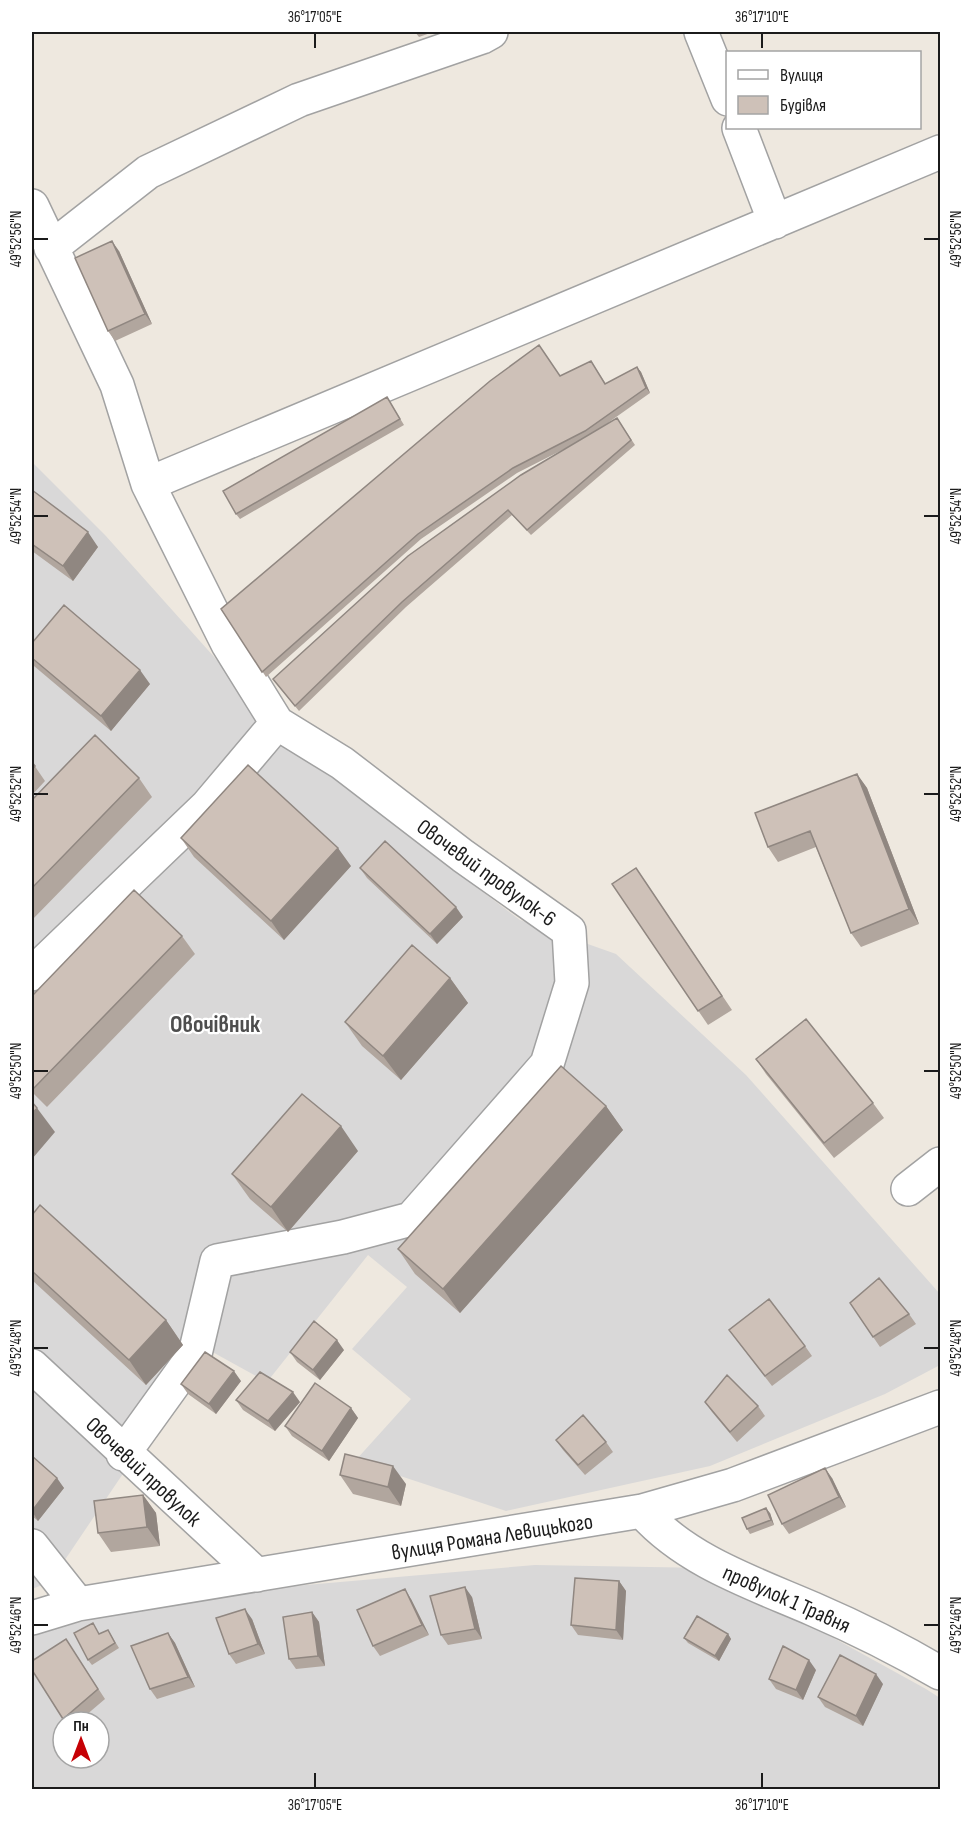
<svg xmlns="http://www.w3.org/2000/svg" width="972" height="1821" viewBox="0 0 972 1821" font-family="'Sofia Sans Condensed',sans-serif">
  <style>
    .residential { fill: #d9d8d8; fill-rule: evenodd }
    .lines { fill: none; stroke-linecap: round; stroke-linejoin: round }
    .minor-casing { stroke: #a2a2a2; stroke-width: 36 }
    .minor { stroke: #fff; stroke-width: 33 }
    .wall { fill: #b1a69e }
    .shaded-wall { fill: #908781 }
    .building { fill: #cec1b8; stroke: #908781; stroke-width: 1.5 }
    .ticks { fill: none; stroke: #1b1b1b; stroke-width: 2 }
    .labels { text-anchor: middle; stroke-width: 4.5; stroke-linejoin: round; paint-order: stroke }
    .street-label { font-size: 22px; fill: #1b1b1b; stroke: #fff }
    .neighbourhood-label { font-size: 24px; font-weight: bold; fill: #4e4e4e; stroke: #fff }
    .neatline { fill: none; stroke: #1b1b1b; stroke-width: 2 }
    .ticks-label { font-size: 15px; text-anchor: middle; fill: #1b1b1b }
  </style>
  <rect width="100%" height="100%" fill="#eee8df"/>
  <path class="residential" d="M32 462 105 535 300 753 520 920 616 954 746 1075 940 1294V1365L885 1394 710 1466 506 1511 355 1461 411 1399 352 1349 407 1287 368 1255 267 1382 207 1349 50 1582 32 1589Z
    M535 1565 707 1568 926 1689 940 1698V1789H32V1634L191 1595ZM63 1722H99V1758H63Z"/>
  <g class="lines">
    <defs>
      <path id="minor" d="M701 32 728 99
        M739 128 775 222
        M32 206 117 385 148 484 228 644 277 723 342 763 463 856 569 931 572 983 547 1064 411 1219 343 1237 217 1261 195 1354 123 1454
        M51 248 148 172 299 100 482 37 491 32
        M148 484 940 152
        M32 974 207 806 277 723
        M908 1189 940 1164
        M32 1366 257 1575
        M642 1511C686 1561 753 1583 813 1609 857 1628 899 1649 940 1673
        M32 1546 78 1604
        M32 1618 78 1604 642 1511 733 1485 940 1407"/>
    </defs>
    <use href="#minor" class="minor-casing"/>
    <use href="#minor" class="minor"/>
  </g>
  <path class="wall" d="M415 32H433L419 37Z
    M119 251 152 324 115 341 108 331Z
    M591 361 606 384 637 367 641 372 650 393 595 432 617 418 635 445 531 535 512 515 406 607 299 711 277 684 576 443 517 473 421 539 266 677 221 609 560 376Z
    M387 397 404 425 240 519 236 514Z
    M32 490 98 547 73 581 32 551Z
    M32 658 150 684 111 731 34 666 32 662Z
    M32 762 45 781 32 795Z
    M857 774 867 788 919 924 861 947 851 933 816 847 778 862 768 847Z
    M139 778 152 797 32 920V800Z
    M181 838 351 866 284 940 194 857Z
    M360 868 463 917 437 944 367 878Z
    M636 868 732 1010 708 1025 612 884Z
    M182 936 195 954 47 1107 32 1092V996Z
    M450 978 468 1003 401 1080 362 1046 345 1022Z
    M756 1059 873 1103 884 1118 834 1158 766 1074Z
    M606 1106 623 1130 460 1313 415 1274 398 1249Z
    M358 1151 288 1232 250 1199 232 1174Z
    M32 1215 166 1320 183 1345 146 1385 32 1280Z
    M850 1303 909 1314 916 1324 880 1347Z
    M729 1330 805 1346 812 1356 772 1386Z
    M344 1350 320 1380 297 1362 290 1352Z
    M241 1381 216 1414 188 1394 181 1384Z
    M236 1400 300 1402 275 1431 243 1410Z
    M705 1402 758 1406 765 1416 737 1442 712 1412Z
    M351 1408 358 1418 329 1461 292 1436 285 1426Z
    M556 1440 606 1442 613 1452 585 1475 563 1450Z
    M32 1456 64 1488 38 1521 32 1516Z
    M340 1475 406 1484 401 1506 353 1494Z
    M832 1478 846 1507 789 1534 782 1524Z
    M143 1495 156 1513 160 1546 111 1552 98 1533Z
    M770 1513 774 1525 750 1534 747 1529Z
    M619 1581 626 1591 623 1640 578 1635 571 1625Z
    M472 1597 482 1639 448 1645 441 1635Z
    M411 1599 429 1635 380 1656 373 1646Z
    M312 1612 319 1622 325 1666 296 1669 289 1659Z
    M252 1619 265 1654 236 1664 229 1654Z
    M108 1630 119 1648 92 1665 88 1660 99 1634Z
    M168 1633 175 1643 195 1687 157 1699 150 1689Z
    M728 1634 731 1639 719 1661 688 1643 684 1638Z
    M66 1639 105 1699 78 1722H65L32 1670Z
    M816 1670 803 1700 776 1689 769 1679Z
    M883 1684 863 1726 825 1707 818 1697Z"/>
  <path class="shaded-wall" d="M112 241 119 251 152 324 145 314Z
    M637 367 641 372 650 393 646 388Z
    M88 532 98 547 73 581 63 566Z
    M140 670 150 684 111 731 101 716Z
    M857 774 867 788 919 924 909 909Z
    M338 848 351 866 284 940 271 921Z
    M456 907 463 917 437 944 430 934Z
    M450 978 468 1003 401 1080 383 1056Z
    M606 1106 623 1130 460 1313 443 1289Z
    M37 1108 55 1132 32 1159V1114Z
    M341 1126 358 1151 288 1232 271 1207Z
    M166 1320 183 1345 146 1385 129 1360Z
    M337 1340 344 1350 320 1380 313 1370Z
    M234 1371 241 1381 216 1414 209 1404Z
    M293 1392 300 1402 275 1431 268 1421Z
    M351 1408 358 1418 329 1461 322 1451Z
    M393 1466 406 1484 401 1506 388 1487Z
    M825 1468 832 1478 846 1507 839 1497Z
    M57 1478 64 1488 38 1521 32 1511Z
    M143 1495 156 1513 160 1546 147 1527Z
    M766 1508 770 1513 774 1525 771 1520Z
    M619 1581 626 1591 623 1640 616 1630Z
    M465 1587 472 1597 482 1639 475 1629Z
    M405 1589 411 1599 429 1635 422 1625Z
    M245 1609 252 1619 265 1654 258 1644Z
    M312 1612 319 1622 325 1666 318 1656Z
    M168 1633 175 1643 195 1687 188 1677Z
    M728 1634 731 1639 719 1661 715 1656Z
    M809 1660 816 1670 803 1700 796 1690Z
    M876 1674 883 1684 863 1726 856 1716Z"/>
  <path class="building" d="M112 241 145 314 108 331 75 258Z
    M539 345 560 376 591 361 605 384 637 367 646 388 585 431 513 468 418 534 262 672 221 609 490 381Z
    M387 397 400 419 236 514 223 491Z
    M617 418 631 440 527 530 508 510 402 602 295 706 273 679 408 556 521 475Z
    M32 490 88 532 63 566 32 544Z
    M64 605 140 670 101 716 32 658V643Z
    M95 735 139 778 32 888V800Z
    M32 762 35 766 32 770Z
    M248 765 338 848 271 921 181 838Z
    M857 774 909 909 851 933 810 831 768 847 755 813Z
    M385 841 456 907 430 934 360 868Z
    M636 868 722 996 698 1011 612 884Z
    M134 890 182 936 34 1088 32 1086V996Z
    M412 945 450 978 383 1056 345 1022Z
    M806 1019 873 1103 824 1143 756 1059Z
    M561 1066 606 1106 443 1289 398 1249Z
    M302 1094 341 1126 271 1207 232 1174Z
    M32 1102 37 1108 32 1114Z
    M40 1205 166 1320 129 1360 32 1271V1215Z
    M879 1278 909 1314 873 1337 850 1303Z
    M769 1299 805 1346 765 1376 729 1330Z
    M314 1321 337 1340 313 1370 290 1352Z
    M205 1352 234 1371 209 1404 181 1384Z
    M260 1372 293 1392 268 1421 236 1400Z
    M727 1375 758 1406 730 1432 705 1402Z
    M315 1383 351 1408 322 1451 285 1426Z
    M583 1415 606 1442 578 1465 556 1440Z
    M345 1454 393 1466 388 1487 340 1475Z
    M32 1456 57 1478 32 1511Z
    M825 1468 839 1497 782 1524 768 1495Z
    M143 1495 147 1527 98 1533 94 1501Z
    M766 1508 771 1520 747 1529 742 1518Z
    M575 1578 619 1581 616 1630 571 1625Z
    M465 1587 475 1629 441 1635 430 1596Z
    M405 1589 422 1625 373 1646 357 1610Z
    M245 1609 258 1644 229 1654 216 1618Z
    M312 1612 318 1656 289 1659 283 1617Z
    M697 1616 728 1634 715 1656 684 1638Z
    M93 1623 99 1634 108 1630 115 1643 88 1660 74 1633Z
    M168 1633 188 1677 150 1689 131 1646Z
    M66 1639 98 1689 63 1719 32 1670V1661Z
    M783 1646 809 1660 796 1690 769 1679Z
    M840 1655 876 1674 856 1716 818 1697Z"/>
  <path class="ticks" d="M315 33V48M762 33V48M33 239H48M924 239H939M33 516H48M924 516H939M33 794H48M924 794H939M33 1071H48M924 1071H939M33 1348H48M924 1348H939M33 1625H48M924 1625H939M315 1773V1788M762 1773V1788"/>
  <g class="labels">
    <g class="street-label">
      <text transform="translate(487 872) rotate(36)" y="8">Овочевий провулок-6</text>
      <text transform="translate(144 1471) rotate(43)" y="8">Овочевий провулок</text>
      <text transform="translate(492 1536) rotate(-9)" y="8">вулиця Романа Левицького</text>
      <text transform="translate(787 1598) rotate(24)" y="8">провулок 1 Травня</text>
    </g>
    <g class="neighbourhood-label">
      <text x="215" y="1032">Овочівник</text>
    </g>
  </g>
  <rect width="972" height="1821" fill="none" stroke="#ffffff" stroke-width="66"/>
  <rect x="726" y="51" width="195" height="78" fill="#ffffff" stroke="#a4a4a4" stroke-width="1.5"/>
  <rect x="738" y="70" width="30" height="9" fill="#ffffff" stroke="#a4a4a4" stroke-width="1.5"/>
  <text x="780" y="81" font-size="18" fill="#1b1b1b">Вулиця</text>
  <rect x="738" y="96" width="30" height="18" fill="#cec1b8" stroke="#a4a4a4" stroke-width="1.5"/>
  <text x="780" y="111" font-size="18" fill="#1b1b1b">Будівля</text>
  <g transform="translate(81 1740)"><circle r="28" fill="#ffffff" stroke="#a4a4a4" stroke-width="1.5"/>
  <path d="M0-4.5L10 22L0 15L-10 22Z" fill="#c60005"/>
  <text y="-9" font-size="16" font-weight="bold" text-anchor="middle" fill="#1b1b1b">Пн</text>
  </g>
  <rect x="33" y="33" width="906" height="1755" class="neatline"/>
  <g class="ticks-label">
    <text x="315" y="22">36°17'05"E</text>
    <text x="762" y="22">36°17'10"E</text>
    <text transform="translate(16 239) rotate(-90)" y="5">49°52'56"N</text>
    <text transform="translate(956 239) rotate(-90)" y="5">49°52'56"N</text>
    <text transform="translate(16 516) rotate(-90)" y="5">49°52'54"N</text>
    <text transform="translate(956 516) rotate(-90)" y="5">49°52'54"N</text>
    <text transform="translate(16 794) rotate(-90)" y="5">49°52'52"N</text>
    <text transform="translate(956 794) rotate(-90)" y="5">49°52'52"N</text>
    <text transform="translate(16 1071) rotate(-90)" y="5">49°52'50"N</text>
    <text transform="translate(956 1071) rotate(-90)" y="5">49°52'50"N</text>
    <text transform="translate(16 1348) rotate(-90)" y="5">49°52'48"N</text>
    <text transform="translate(956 1348) rotate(-90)" y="5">49°52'48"N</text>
    <text transform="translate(16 1625) rotate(-90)" y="5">49°52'46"N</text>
    <text transform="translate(956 1625) rotate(-90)" y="5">49°52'46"N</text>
    <text x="315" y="1810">36°17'05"E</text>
    <text x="762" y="1810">36°17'10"E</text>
  </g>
</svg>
